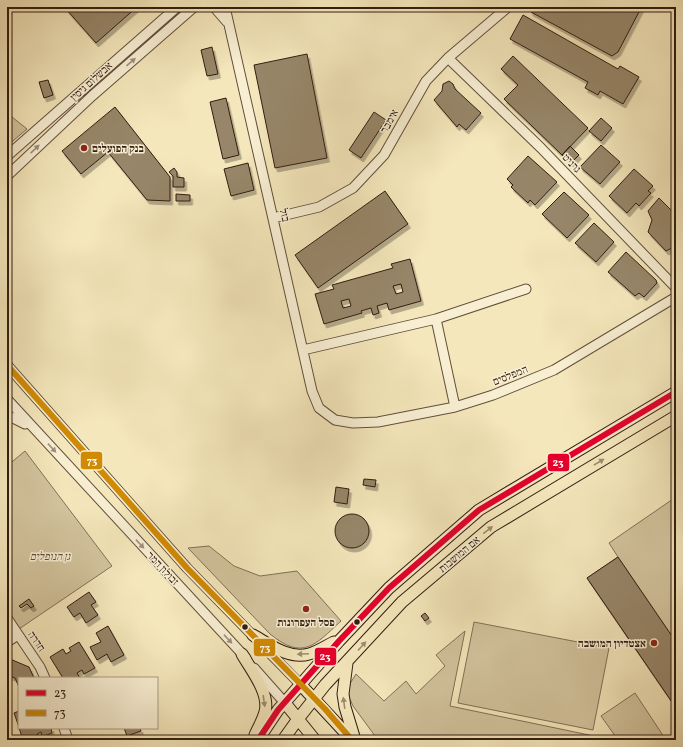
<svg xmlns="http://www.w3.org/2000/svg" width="683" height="747" viewBox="0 0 683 747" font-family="Vollkorn,'Frank Ruhl Libre',serif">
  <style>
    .green { fill: #d3c49e; stroke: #827058 }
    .building { fill: #978669; stroke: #321c11; fill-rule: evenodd; filter: url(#shadow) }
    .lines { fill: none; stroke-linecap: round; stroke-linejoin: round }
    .minor-casing { stroke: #624f3c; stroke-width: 11 }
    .major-casing { stroke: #321c11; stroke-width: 13 }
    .minor { stroke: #f8efd3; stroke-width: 9 }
    .major { stroke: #f4e7bb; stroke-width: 11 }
    .bus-1-casing { stroke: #f8efd3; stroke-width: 9 }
    .bus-2-casing { stroke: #f8efd3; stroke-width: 9 }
    .bus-1 { stroke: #e4002b; stroke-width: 6 }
    .bus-2 { stroke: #d08a03; stroke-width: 6 }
    .oneway { fill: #9f907c }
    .oneway2 { fill: #9d8c6e }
    .poi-dot { fill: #8f2418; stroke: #f8efd3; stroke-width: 1.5 }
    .bus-dot { fill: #321c11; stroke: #f8efd3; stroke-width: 1.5 }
    .labels { text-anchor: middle; stroke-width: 3; stroke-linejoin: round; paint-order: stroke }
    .street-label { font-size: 11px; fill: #321c11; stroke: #f8efd3 }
    .poi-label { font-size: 11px; font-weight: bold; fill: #321c11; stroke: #f8efd3; text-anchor: start }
    .park-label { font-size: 11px; font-style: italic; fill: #624e3b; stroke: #f8efd3 }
    .line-badge { stroke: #f8efd3; stroke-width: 1.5 }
    .badge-label { font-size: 11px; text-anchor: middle; font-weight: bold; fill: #fff }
  </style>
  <defs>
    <filter id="shadow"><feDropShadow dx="2.5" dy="4" stdDeviation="0" flood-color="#0004"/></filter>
  </defs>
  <rect width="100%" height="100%" fill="#f4e7bb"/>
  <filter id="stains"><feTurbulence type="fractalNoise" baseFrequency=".005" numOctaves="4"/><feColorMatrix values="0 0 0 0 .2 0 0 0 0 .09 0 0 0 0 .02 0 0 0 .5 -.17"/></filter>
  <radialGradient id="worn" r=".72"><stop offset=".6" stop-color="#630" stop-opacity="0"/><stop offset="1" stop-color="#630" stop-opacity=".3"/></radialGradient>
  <path class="green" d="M7 113 27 129 7 146Z
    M25 451 112 566 16 631 7 617V466Z
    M676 497V708L587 578 618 557 609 543Z
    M209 546 234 566 260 576 297 571 341 621C315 645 303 661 270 634L188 548Z
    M474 622 609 648 593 730 458 703Z
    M465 631 450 706 613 740H378L353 706 346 690 356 674 384 701 406 681 416 694 445 666 436 655Z
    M635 693 666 740H618L601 716Z"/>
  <path class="building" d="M68 7H137L96 43 66 9Z
    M529 7H641V8L618 52 612 56 531 12Z
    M523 15 618 69 620 66 639 77 623 104 600 91 598 95 585 88 588 82 510 39Z
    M212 47 218 74 207 76 201 50Z
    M307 54 327 158 275 168 254 65Z
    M513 56 588 128 562 155 504 99 518 85 501 69Z
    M48 80 53 95 44 98 39 82Z
    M449 81 453 84 455 89 481 113 466 130 459 124 457 127 434 100 442 91 443 84Z
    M226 98 239 155 223 159 210 102Z
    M115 107 170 177V201L147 200 108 152 81 174 62 151Z
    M374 112 386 120 361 158 349 150Z
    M601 118 612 128 601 141 589 131Z
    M601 145 620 162 600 184 580 167Z
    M570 146 579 155 571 163 562 155Z
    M528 156 557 182 535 205 530 200 528 203 511 187 513 185 507 179Z
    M248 163 254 190 231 196 224 169Z
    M174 168 177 172V177L184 178V187H173V176L169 172Z
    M634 169 653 186 648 191 651 193 639 206 636 203 627 213 609 196Z
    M385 191 408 224 318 288 295 255Z
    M564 192 589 215 567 238 542 214Z
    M176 194 190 195V201H176Z
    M659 198 676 215V246L666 251 648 232 652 220 648 211Z
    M594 223 614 242 596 262 575 243Z
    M626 252 656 280 657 283 644 297 639 293 635 296 608 272Z
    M410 259 421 301 389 310 387 303 377 306 379 313 373 315 371 308 361 311 362 313 324 324 315 294 334 289 332 285 393 268 391 264ZM401 284 403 292 396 294 393 286ZM349 299 351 306 343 308 341 301Z
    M364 479 376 480 375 487 363 485Z
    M336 487 349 489 347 504 334 502Z
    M335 531a17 17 0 1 1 34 0a17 17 0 1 1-34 0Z
    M618 557 676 642V708L587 578Z
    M89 592 96 602 91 605 98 615 86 623 80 613 74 617 67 607Z
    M29 599 34 606 31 608 27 604 21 608 19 606Z
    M425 613 429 618 425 621 421 616Z
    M108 626 124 655 111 662 107 654 97 660 90 647 101 642 96 633Z
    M79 642 95 668 84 674 82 670 77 673 80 678H63L50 657 63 649 66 654 71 651 69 648Z
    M10 659 29 667 34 678H19V687L15 678 10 676 7 677V660Z
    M19 711V727L14 713Z
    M19 728H52H51L52 733 42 737 41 732 37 734 39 739 23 740Z
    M124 728H140L141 731 127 736Z"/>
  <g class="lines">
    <defs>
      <path id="minor" d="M214 7 227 22
        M225 7 312 391 319 408 335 420 353 423 378 422 455 407 493 395 554 370 676 297
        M448 58 541 148 676 288
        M7 156 177 7
        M7 176 92 96 194 7
        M273 218 319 207 353 188 384 155 426 81 448 58 508 7
        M303 350 436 319
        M7 365 187 568 300 684
        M7 399 246 658
        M455 407 436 319 526 289
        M7 415 25 424
        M7 618 40 667 45 678
        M7 642 18 635
        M254 668 285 703
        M64 728 68 740"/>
      <path id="major" d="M253 635C269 644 289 660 309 654 317 652 326 646 334 642
        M242 654C251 670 270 693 265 712 263 720 258 728 255 735
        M347 663 343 694 345 707 355 740
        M300 684 352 740
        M285 703 315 740
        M258 740 278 710 339 641 389 588 479 510 676 392
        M283 740 298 719 325 685 402 602 491 527 676 416"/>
    </defs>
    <use href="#minor" class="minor-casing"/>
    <use href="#major" class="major-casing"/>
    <use href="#minor" class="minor"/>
    <use href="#major" class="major"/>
    <defs>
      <path id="bus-1" d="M258 740 278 710 339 641 389 588 479 510 676 392"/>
      <path id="bus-2" d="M7 365 187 568 325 709 352 740"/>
    </defs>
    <use href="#bus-1" class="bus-1-casing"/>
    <use href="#bus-2" class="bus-2-casing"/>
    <use href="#bus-1" class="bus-1"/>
    <use href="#bus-2" class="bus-2"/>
  </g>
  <defs><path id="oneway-solid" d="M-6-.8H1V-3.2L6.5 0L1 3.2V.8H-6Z"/></defs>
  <g class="oneway">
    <use href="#oneway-solid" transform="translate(131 62) rotate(-41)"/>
    <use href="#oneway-solid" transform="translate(35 149) rotate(-43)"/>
    <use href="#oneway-solid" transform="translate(52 448) rotate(47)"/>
    <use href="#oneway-solid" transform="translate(140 544) rotate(47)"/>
    <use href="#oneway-solid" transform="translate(228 639) rotate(47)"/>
  </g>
  <g class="oneway2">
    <use href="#oneway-solid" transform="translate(599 462) rotate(-31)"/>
    <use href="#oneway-solid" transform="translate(488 530) rotate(-38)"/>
    <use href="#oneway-solid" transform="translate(362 646) rotate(-48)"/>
    <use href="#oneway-solid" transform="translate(303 654) rotate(177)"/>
    <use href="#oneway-solid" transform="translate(264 701) rotate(82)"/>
    <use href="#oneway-solid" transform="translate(344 703) rotate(-98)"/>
  </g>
  <g class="poi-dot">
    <circle cx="84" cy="148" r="4"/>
    <circle cx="306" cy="609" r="4"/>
    <circle cx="654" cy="643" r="4"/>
  </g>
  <g class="bus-dot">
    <circle cx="357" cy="622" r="3.5"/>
    <circle cx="245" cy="627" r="3.5"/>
  </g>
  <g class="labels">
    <g class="street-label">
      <text transform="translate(91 81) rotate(-42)" y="4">אבשלום גיסין</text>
      <text transform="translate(389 121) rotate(-61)" y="4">אימבר</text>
      <text transform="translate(572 163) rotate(46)" y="4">גרניט</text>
      <text transform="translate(285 215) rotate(77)" y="4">בזל</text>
      <text transform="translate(510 375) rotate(-22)" y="4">המפלסים</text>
      <text transform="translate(459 554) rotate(-40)" y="4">אם המושבות</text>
      <text transform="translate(163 568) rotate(47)" y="4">זבולון המר</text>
      <text transform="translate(37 641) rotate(56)" y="4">חדרה</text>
    </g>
    <g class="poi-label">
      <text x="92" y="152">בנק הפועלים</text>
      <text x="306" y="626" text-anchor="middle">פסל העפרונות</text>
      <text x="646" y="647" text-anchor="end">אצטדיון המושבה</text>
    </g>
    <g class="park-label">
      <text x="50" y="560">גן הנופלים</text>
    </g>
  </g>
  <g class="line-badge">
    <rect x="80" y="451" width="23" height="19" rx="4" fill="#d08a03"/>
    <rect x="547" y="453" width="23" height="19" rx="4" fill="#e4002b"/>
    <rect x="253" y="638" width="23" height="19" rx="4" fill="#d08a03"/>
    <rect x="314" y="647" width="23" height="19" rx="4" fill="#e4002b"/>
  </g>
  <g class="badge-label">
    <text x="92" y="464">73</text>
    <text x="558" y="466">23</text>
    <text x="265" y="651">73</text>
    <text x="325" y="660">23</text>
  </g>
  <rect width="683" height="747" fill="none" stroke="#f4e7bb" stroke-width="24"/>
  <rect x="8" y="8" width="667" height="731" fill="none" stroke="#321c11" stroke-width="2"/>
  <rect x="12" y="12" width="659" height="723" fill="none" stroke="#321c11"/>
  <rect x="18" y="677" width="140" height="52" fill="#f8efd3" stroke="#a99b85"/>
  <rect x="26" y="690" width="20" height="6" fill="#e4002b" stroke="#a99b85"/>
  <text x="54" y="697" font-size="12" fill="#321c11">23</text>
  <rect x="26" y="710" width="20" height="6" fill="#d08a03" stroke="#a99b85"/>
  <text x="54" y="717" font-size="12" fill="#321c11">73</text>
  <rect width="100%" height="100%" filter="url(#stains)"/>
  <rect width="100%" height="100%" fill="url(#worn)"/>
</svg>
